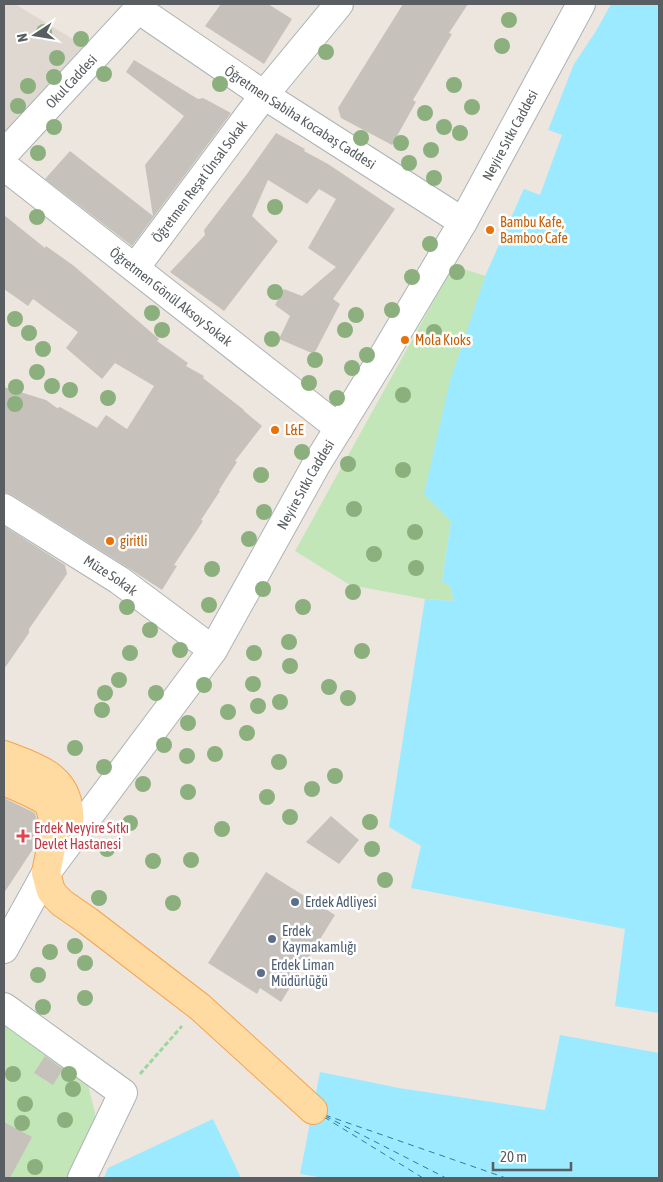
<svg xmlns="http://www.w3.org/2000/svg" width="663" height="1182" viewBox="0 0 663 1182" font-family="'Asap Condensed',sans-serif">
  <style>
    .education { fill: #ded8d0 }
    .green { fill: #c3e6b9 }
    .water { fill: #9ceaff }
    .pier { fill: #ece6df }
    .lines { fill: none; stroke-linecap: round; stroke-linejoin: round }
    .ferry { stroke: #307b9a; stroke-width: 1; stroke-dasharray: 6 5; stroke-linecap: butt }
    .building { fill: #c7c1bc }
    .minor-casing { stroke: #adb3b6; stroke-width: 30 }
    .major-casing { stroke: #f8a24c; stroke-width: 30 }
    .path { stroke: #9cd89e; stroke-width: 3; stroke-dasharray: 5 2.5; stroke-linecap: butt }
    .minor { stroke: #fff; stroke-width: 28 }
    .major { stroke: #ffdba1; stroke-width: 28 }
    .tree { fill: #8caf7e }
    .food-dot { fill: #e8710a; stroke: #fff; stroke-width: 2 }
    .health-dot { fill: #e0444e; stroke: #fff; stroke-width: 2 }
    .service-dot { fill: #5c6f8a; stroke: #fff; stroke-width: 2 }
    .labels { text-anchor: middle; stroke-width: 5; stroke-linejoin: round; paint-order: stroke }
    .street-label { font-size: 14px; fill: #585e61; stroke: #fff }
    .food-label { font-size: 14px; fill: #c56008; stroke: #fff; text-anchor: start }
    .health-label { font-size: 14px; fill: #be3a42; stroke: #fff; text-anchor: start }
    .service-label { font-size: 14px; fill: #4e5e75; stroke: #fff; text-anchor: start }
  </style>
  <rect width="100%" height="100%" fill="#ece6df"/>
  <path class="education" d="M4 4H15L84 46 4 135Z"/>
  <path class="green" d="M453 266 486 276 471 320 451 521 442 581 450 585 454 601 425 599 350 585 295 551Z
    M4 1014 87 1081 95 1113 94 1143 73 1178H4Z"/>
  <path class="water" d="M611 4H659V1013L615 1006 625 929 411 888 421 846 389 827 425 599 454 601 450 586 442 581 451 521 424 494 450 381 486 274 534 166 574 64 596 31Z
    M560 1035 659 1053V1178H324L300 1174 320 1072 399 1088 545 1110Z
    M213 1119 241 1178H104L108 1168Z"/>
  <path class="pier" d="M546 129 562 135 540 195 522 188Z"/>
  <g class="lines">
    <path class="ferry" d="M325 1115 506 1178
      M325 1116 446 1178
      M324 1117 423 1178"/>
  </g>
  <path class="building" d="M221 4H268L292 19 264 64 205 26Z
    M403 4H468L449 33 452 34 413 100 416 102 392 145 341 118 338 108Z
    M134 60 198 99 203 98 231 113 132 246 45 179 70 151 153 216 145 165 184 116 126 72Z
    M276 133 305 149 304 151 328 164 395 209 333 299 340 304 314 354 279 339 290 316 275 305 284 289 302 296 336 267 308 248 336 199 319 189 307 204 268 180 252 216 278 241 224 311 170 272 205 235 204 230 247 174Z
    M4 215 45 248 46 246 74 266 159 339 157 341 188 363 186 366 204 376 203 378 244 410V411L262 426 235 461 237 462 219 490 220 491 201 520 203 521 174 565 177 566 162 590 127 567 12 495 4 492V387L46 400 57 408 60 407 97 428 106 415 127 429 154 386 115 363 102 379 66 348 78 332 33 299 28 306 4 289Z
    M4 526 65 565 67 574 29 629V633L4 669Z
    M4 798 35 813 39 828 35 846 4 893Z
    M331 816 359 840 339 864 306 842Z
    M266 872 335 915 281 1002 260 988 257 994 208 963Z
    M45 1056 63 1069 53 1085 34 1073Z
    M4 1122 32 1137 10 1178H4Z"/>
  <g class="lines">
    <defs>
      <g id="minor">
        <path id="s1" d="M138 9 264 95 463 222"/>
        <path id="s2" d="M4 154 143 4"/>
        <path id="s3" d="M4 166 339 428"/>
        <path id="s4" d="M135 268 264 95 339 4"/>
        <path id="s5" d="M4 508 119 580 213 650"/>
        <path id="s6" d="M4 949 46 873 213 650 316 465 382 358 463 222 581 4"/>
        <path d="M4 1007 123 1093 82 1178"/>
      </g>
      <path id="major" d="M4 755C30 765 62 773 68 805 70 814 70 823 66 831
        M4 781 29 792 46 801 50 807 55 828 46 873 51 891 55 896 62 903 88 921 200 1007 313 1110"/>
    </defs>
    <use href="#minor" class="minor-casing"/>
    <use href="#major" class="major-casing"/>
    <path class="path" d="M140 1074 182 1026"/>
    <use href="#minor" class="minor"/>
    <use href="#major" class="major"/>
  </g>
  <g class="tree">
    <circle cx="509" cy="20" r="8"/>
    <circle cx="44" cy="32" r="8"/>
    <circle cx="81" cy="39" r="8"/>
    <circle cx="502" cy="46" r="8"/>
    <circle cx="326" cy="52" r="8"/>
    <circle cx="57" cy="58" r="8"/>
    <circle cx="104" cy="74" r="8"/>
    <circle cx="54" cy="77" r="8"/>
    <circle cx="220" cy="84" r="8"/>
    <circle cx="454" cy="85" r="8"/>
    <circle cx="28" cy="86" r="8"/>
    <circle cx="18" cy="106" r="8"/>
    <circle cx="472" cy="107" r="8"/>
    <circle cx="425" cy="113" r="8"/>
    <circle cx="54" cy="127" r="8"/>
    <circle cx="444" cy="127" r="8"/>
    <circle cx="460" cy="133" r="8"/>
    <circle cx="361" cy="138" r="8"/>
    <circle cx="401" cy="143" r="8"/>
    <circle cx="431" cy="150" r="8"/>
    <circle cx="38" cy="153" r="8"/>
    <circle cx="409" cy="163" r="8"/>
    <circle cx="434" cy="178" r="8"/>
    <circle cx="275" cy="207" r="8"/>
    <circle cx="37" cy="217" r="8"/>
    <circle cx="430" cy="244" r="8"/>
    <circle cx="457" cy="272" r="8"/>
    <circle cx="412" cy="277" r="8"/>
    <circle cx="275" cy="292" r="8"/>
    <circle cx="392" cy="310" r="8"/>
    <circle cx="152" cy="313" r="8"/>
    <circle cx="356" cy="315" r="8"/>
    <circle cx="15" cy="319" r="8"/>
    <circle cx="162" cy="330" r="8"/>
    <circle cx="345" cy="330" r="8"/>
    <circle cx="434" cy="332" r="8"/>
    <circle cx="29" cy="333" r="8"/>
    <circle cx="272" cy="339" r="8"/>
    <circle cx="43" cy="349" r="8"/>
    <circle cx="367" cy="355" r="8"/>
    <circle cx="315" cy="360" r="8"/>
    <circle cx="352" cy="368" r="8"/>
    <circle cx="37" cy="372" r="8"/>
    <circle cx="309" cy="383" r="8"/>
    <circle cx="52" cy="386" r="8"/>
    <circle cx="16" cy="387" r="8"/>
    <circle cx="70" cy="390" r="8"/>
    <circle cx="403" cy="395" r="8"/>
    <circle cx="108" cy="398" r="8"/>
    <circle cx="337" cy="398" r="8"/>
    <circle cx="15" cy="404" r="8"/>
    <circle cx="302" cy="452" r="8"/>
    <circle cx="348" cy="464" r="8"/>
    <circle cx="403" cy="470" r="8"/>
    <circle cx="261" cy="475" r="8"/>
    <circle cx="354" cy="509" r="8"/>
    <circle cx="264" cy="512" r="8"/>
    <circle cx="415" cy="532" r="8"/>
    <circle cx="249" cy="539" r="8"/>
    <circle cx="374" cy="554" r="8"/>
    <circle cx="416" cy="568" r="8"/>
    <circle cx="212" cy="569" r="8"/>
    <circle cx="263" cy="589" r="8"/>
    <circle cx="353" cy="592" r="8"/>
    <circle cx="209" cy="605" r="8"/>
    <circle cx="127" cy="607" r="8"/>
    <circle cx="303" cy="607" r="8"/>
    <circle cx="150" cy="630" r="8"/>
    <circle cx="289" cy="642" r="8"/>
    <circle cx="180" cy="650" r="8"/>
    <circle cx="362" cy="651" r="8"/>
    <circle cx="130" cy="653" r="8"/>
    <circle cx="254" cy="653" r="8"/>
    <circle cx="290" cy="666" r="8"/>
    <circle cx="119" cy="680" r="8"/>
    <circle cx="253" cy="684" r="8"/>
    <circle cx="204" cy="685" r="8"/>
    <circle cx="329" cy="687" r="8"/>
    <circle cx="105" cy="693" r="8"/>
    <circle cx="156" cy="693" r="8"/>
    <circle cx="348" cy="698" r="8"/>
    <circle cx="280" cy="702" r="8"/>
    <circle cx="258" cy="706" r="8"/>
    <circle cx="102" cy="710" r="8"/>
    <circle cx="228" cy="712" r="8"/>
    <circle cx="188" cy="723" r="8"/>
    <circle cx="247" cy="733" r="8"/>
    <circle cx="164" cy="745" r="8"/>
    <circle cx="75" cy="748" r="8"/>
    <circle cx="215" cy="754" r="8"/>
    <circle cx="187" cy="756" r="8"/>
    <circle cx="279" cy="762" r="8"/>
    <circle cx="104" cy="767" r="8"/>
    <circle cx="335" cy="776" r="8"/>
    <circle cx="143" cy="784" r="8"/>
    <circle cx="312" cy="789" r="8"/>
    <circle cx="188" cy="792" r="8"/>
    <circle cx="267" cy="797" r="8"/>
    <circle cx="290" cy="817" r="8"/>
    <circle cx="370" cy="822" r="8"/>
    <circle cx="130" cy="823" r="8"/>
    <circle cx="222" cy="829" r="8"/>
    <circle cx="107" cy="849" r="8"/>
    <circle cx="372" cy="849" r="8"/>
    <circle cx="191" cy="860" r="8"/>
    <circle cx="153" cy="861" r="8"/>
    <circle cx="385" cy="880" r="8"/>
    <circle cx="99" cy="898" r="8"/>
    <circle cx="173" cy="903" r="8"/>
    <circle cx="75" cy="946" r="8"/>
    <circle cx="50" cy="952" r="8"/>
    <circle cx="85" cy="963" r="8"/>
    <circle cx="38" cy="975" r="8"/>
    <circle cx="85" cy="998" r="8"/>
    <circle cx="43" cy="1007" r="8"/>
    <circle cx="13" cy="1074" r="8"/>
    <circle cx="69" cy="1074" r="8"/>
    <circle cx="73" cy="1089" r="8"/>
    <circle cx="25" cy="1104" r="8"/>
    <circle cx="65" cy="1120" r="8"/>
    <circle cx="22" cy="1123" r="8"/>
    <circle cx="35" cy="1167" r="8"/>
  </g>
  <g class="food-dot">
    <circle cx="490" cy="230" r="5"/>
    <circle cx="405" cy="340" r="5"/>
    <circle cx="275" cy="430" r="5"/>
    <circle cx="110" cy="541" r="5"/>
  </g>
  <path class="health-dot" d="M20.5 828.5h5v5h5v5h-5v5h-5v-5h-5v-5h5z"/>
  <g class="service-dot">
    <circle cx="295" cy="902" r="5"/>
    <circle cx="272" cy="939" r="5"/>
    <circle cx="261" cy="973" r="5"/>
  </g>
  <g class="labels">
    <g class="street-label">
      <text dy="5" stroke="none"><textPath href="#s2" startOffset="99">Okul Caddesi</textPath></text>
      <text dy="5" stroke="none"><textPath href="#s1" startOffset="195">Öğretmen Sabiha Kocabaş Caddesi</textPath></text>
      <text dy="5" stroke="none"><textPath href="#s6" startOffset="960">Neyire Sıtkı Caddesi</textPath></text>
      <text dy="5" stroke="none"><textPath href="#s4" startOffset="108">Öğretmen Reşat Ünsal Sokak</textPath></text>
      <text dy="5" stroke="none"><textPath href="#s3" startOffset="212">Öğretmen Gönül Aksoy Sokak</textPath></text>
      <text dy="5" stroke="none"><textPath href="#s6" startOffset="555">Neyire Sıtkı Caddesi</textPath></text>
      <text dy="5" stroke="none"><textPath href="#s5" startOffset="126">Müze Sokak</textPath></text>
    </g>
    <g class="food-label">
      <text x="500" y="227">Bambu Kafe,<tspan x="500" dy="16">Bamboo Cafe</tspan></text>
      <text x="415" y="345">Mola Kıoks</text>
      <text x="285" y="435">L&amp;E</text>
      <text x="120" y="546">giritli</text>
    </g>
    <g class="health-label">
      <text x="34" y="833">Erdek Neyyire Sıtkı<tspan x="34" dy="16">Devlet Hastanesi</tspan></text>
    </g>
    <g class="service-label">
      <text x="305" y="907">Erdek Adliyesi</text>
      <text x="282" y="936">Erdek<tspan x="282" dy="16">Kaymakamlığı</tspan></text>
      <text x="271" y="970">Erdek Liman<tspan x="271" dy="16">Müdürlüğü</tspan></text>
    </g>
  </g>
  <rect width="663" height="1182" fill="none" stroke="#585e61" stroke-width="10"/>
  <g transform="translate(35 35) rotate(258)" stroke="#ffffff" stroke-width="4" paint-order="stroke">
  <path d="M0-4L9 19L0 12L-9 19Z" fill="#585e61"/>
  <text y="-8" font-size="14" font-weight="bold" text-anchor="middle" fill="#585e61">N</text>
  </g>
  <path d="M493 1162v8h78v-8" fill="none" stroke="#585e61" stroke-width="2.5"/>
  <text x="500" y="1162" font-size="15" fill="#585e61" stroke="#ffffff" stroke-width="4" paint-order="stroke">20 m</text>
</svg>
